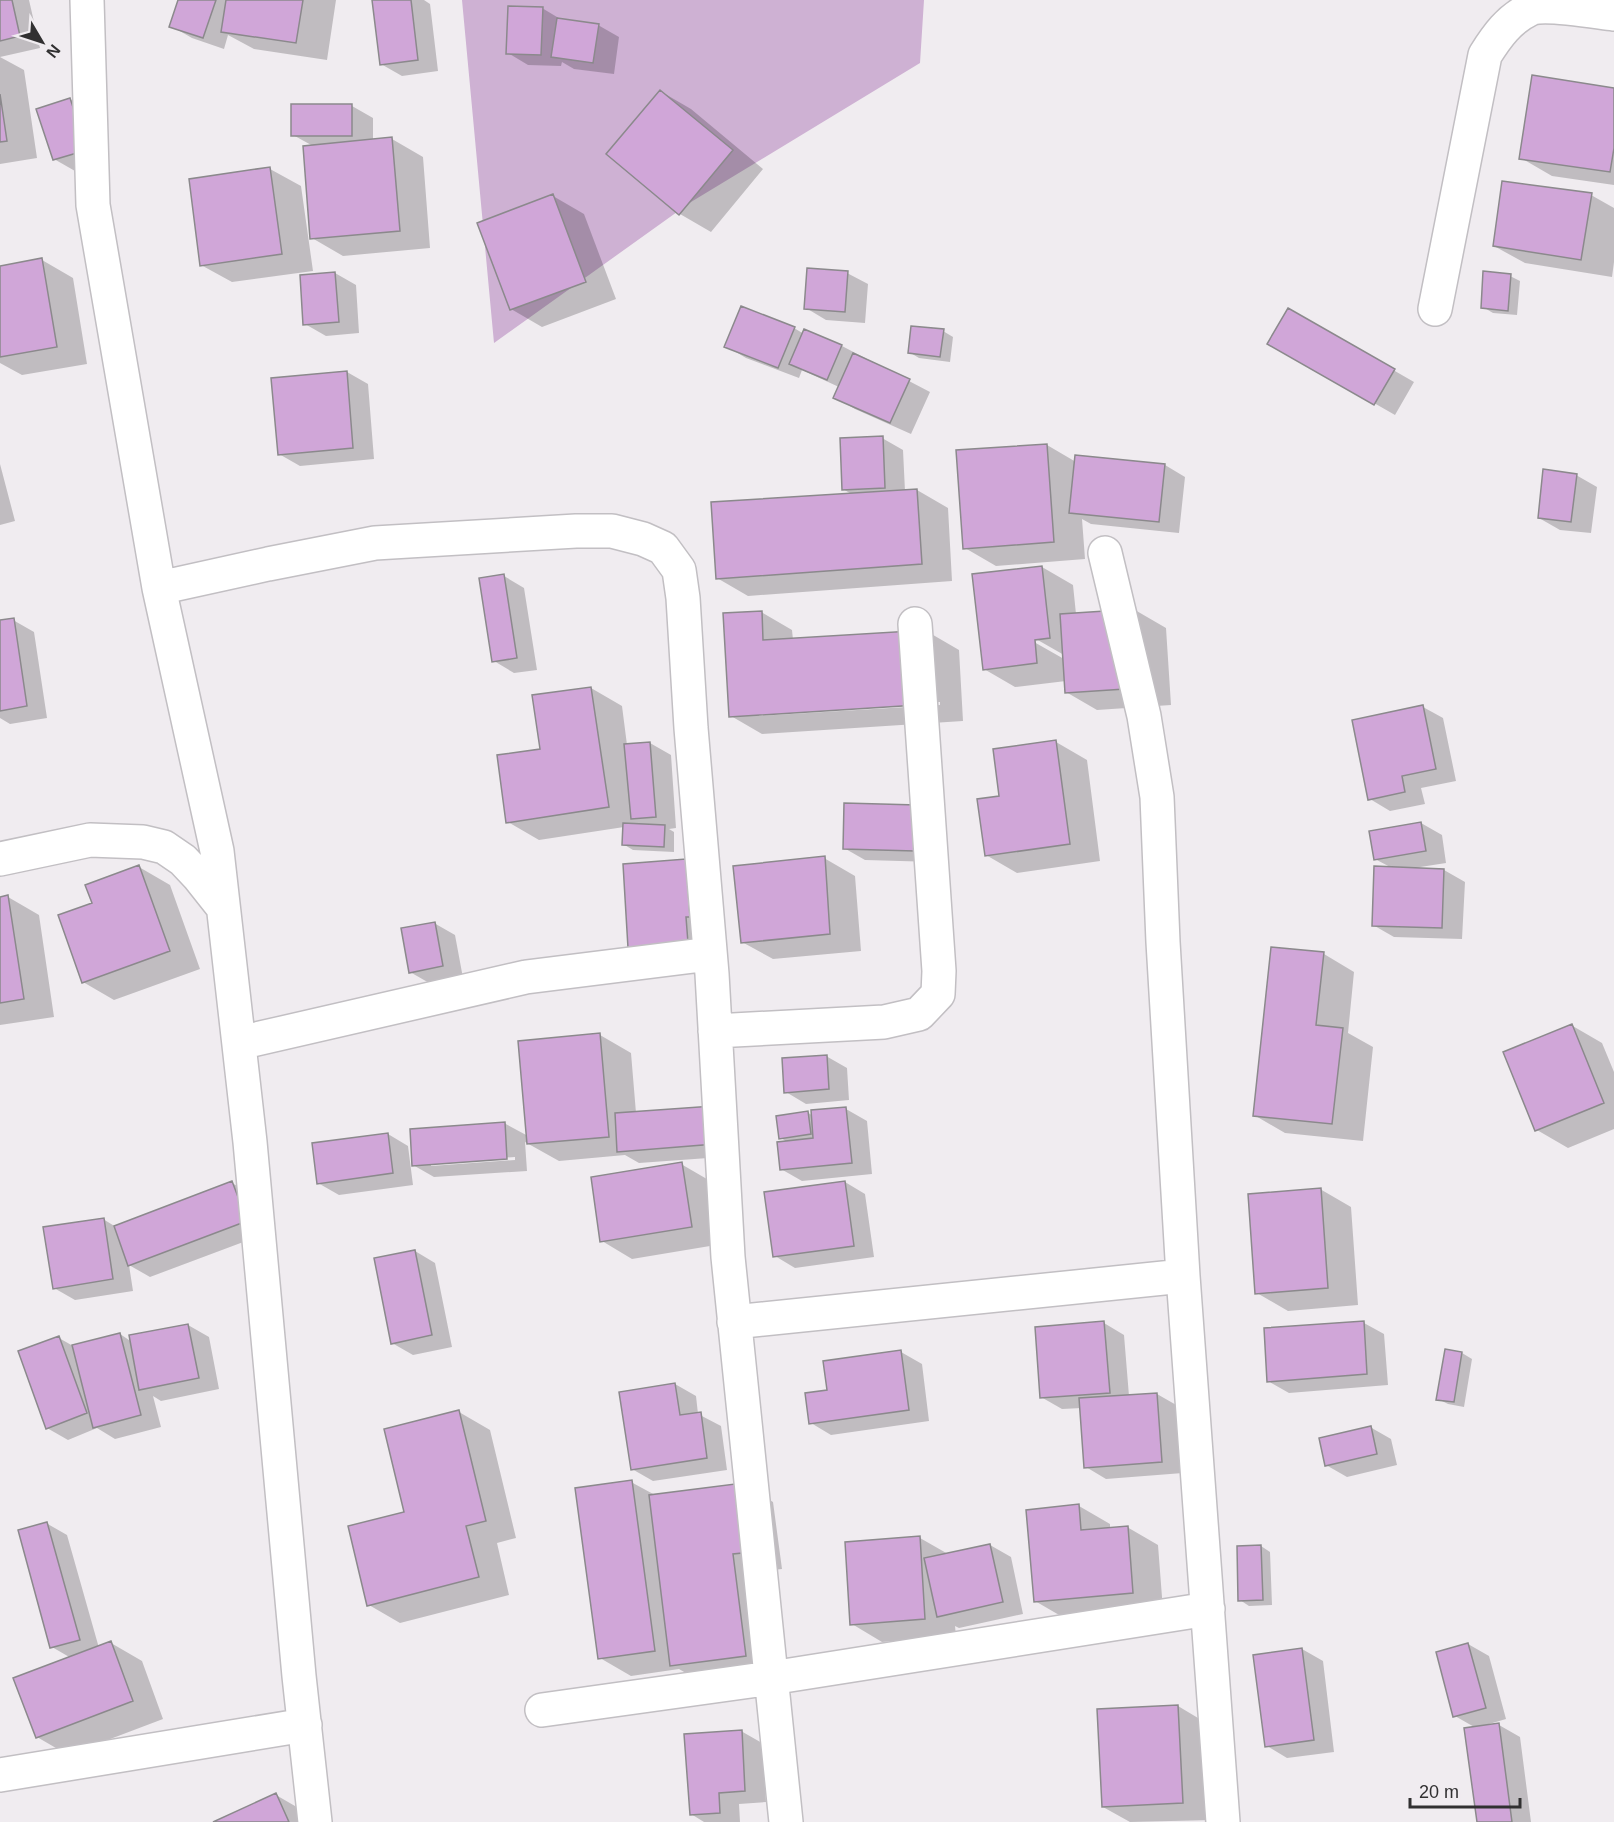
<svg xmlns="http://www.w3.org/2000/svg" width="1614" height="1822" viewBox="0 0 1614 1822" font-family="Helvetica,sans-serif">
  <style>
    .green { fill: #ceb1d3 }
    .shadow { fill: #0003; fill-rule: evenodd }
    .building { fill: #d0a6d8; stroke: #8b898c; stroke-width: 1.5 }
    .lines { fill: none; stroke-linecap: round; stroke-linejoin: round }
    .minor-casing { stroke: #c2bfc3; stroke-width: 36 }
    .minor { stroke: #fff; stroke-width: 33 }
  </style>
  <rect width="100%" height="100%" fill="#f0ecf0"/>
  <path class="green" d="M462 0H924L920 63 691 202 494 343Z"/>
  <path class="shadow" d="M0 0H29L40 48 0 57 24 70 37 158 0 164Z
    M180 0H336L327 60 254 49 228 35 224 49 192 38 171 26Z
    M373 0H424L430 4 438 71 402 76 381 64Z
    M542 8 562 20 598 25 619 37 614 74 574 69 562 62 561 66 528 65 508 53Z
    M1614 90V185L1552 176 1521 158Z
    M660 91 691 109 763 169 711 232 680 214 608 154Z
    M70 99 91 111 107 161 75 171 54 159Z
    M352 106 373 118V141L392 139 423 157 430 248 343 256 312 238 313 146 293 135Z
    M270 169 301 186 313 271 232 282 201 265Z
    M1591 195 1614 208V262L1612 277 1525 263 1494 246Z
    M553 196 584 214 616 299 542 327 511 309Z
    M42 260 73 278 87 364 22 375 0 363V268Z
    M335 273 356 285 359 333 326 336 305 324Z
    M847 273 868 284 865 323 826 320 806 308Z
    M1510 276 1520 281 1517 315 1493 313 1483 307Z
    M1289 310 1414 382 1395 415 1269 343Z
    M794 328 804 334 805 330 842 346 930 392 911 434 855 409 835 397 839 387 802 370 799 378 746 358 726 346Z
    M943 331 953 337 950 362 919 358 909 352Z
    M347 372 368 384 374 459 300 466 279 454Z
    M882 438 903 450 905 491 917 490 948 508 952 581 748 596 717 578 853 495 843 489Z
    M1047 445 1076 462 1165 465 1185 477 1179 533 1091 524 1082 519 1085 559 996 566 965 548Z
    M0 464 15 521 0 525Z
    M1576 475 1597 487 1591 533 1560 530 1539 518Z
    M1042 567 1073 585 1076 614 1135 610 1166 628 1171 705 1097 710 1066 692V681L1015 687 984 669ZM1029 635 1064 655V659L1027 638Z
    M504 576 524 588 537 670 514 673 494 661Z
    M761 612 792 630 793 640 928 632 959 650 963 721 762 734 731 716ZM940 702V705L759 716V713Z
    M13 620 34 632 47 718 10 724 0 718V622Z
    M591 688 622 706 627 745 650 743 671 755 676 828 669 829 674 832V852L633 850 623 844 624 827 539 840 508 822 541 750Z
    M1423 707 1443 718 1456 781 1421 788 1425 804 1390 811 1370 799Z
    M1056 742 1087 760 1100 861 1017 873 986 855 1000 798Z
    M937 818 935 862 865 860 844 848Z
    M1421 823 1442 835 1446 863 1414 868V869L1444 870 1465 882 1462 939 1394 937 1373 925 1392 868 1375 859Z
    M824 858 855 876 861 951 773 959 742 942Z
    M686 861 708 955 650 959Z
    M139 867 170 885 200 969 114 1000 83 982 94 904Z
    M8 897 39 915 54 1017 0 1025V898Z
    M434 923 455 935 463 978 431 984 410 972Z
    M1324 954 1354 972 1348 1033 1373 1047 1363 1141 1285 1133 1254 1115Z
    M1571 1025 1602 1043 1614 1072V1129L1568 1148 1537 1130 1505 1053Z
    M600 1035 631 1053 636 1113 736 1156 639 1163 625 1155 559 1161 525 1142 527 1171 434 1177 413 1165 504 1123 528 1136ZM515 1157V1160L431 1166V1163Z
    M826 1056 847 1068 849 1100 806 1104 786 1092Z
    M846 1109 867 1121 872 1174 802 1181 781 1169 787 1142 781 1138 807 1112 813 1116Z
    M388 1134 408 1146 413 1185 339 1195 318 1183Z
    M681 1164 712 1182 722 1244 632 1259 602 1241Z
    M845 1182 865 1194 874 1257 795 1268 775 1256Z
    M232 1183 253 1195 267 1233 150 1277 129 1265 133 1291 75 1300 54 1288 103 1219 116 1227Z
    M1320 1189 1351 1207 1358 1305 1288 1311 1257 1293Z
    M415 1251 435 1263 452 1347 413 1355 392 1343Z
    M1104 1323 1124 1335 1129 1396 1157 1394 1178 1406 1183 1473 1106 1479 1086 1467 1082 1408 1062 1409 1041 1397Z
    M1364 1323 1384 1334 1388 1385 1289 1393 1268 1381Z
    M188 1325 209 1337 219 1389 161 1401 153 1396 161 1427 115 1439 97 1428 68 1440 47 1428 59 1338 73 1346 120 1334 132 1342Z
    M1446 1351 1462 1353 1472 1359 1464 1407 1448 1404 1438 1399Z
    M901 1352 922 1364 929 1421 831 1435 811 1423 829 1392Z
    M675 1384 696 1396 698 1414 721 1426 727 1470 653 1481 632 1469Z
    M459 1412 490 1430 516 1538 497 1543 509 1595 400 1623 369 1605 406 1513Z
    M1370 1427 1391 1439 1397 1465 1347 1477 1326 1465Z
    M631 1482 655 1495 743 1484 773 1502 782 1569 763 1571 776 1673 703 1683 679 1669 631 1676 600 1658Z
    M1079 1506 1110 1524V1529L1127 1527 1158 1545 1163 1610 1066 1619 1035 1601Z
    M46 1523 67 1535 99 1648 111 1643 142 1661 163 1719 68 1755 37 1737 71 1658 52 1647Z
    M920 1538 948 1554 990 1545 1011 1557 1023 1614 959 1628 955 1626 956 1636 882 1642 852 1624Z
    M1261 1546 1270 1552 1272 1605 1249 1606 1240 1600Z
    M1468 1644 1489 1656 1506 1719 1489 1724V1726L1499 1725 1520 1737 1531 1822H1478L1476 1728 1455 1716Z
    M1302 1649 1323 1661 1334 1752 1287 1758 1267 1746Z
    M1178 1706 1208 1724 1213 1820 1130 1822 1103 1807Z
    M741 1731 762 1743 766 1802 739 1804 740 1822H704L691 1814Z
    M276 1795 307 1813 311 1822H217Z"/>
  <path class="building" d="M0 0H12L20 36 0 41Z
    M178 0H216L203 38 169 27Z
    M226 0H303L296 43 221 32Z
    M372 0H411L418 60 380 65Z
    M508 6 543 7 541 55 506 54Z
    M557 18 599 24 593 63 551 57Z
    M1532 75 1614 88V148L1610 172 1519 159Z
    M660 90 733 150 679 215 606 154Z
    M0 94 7 141 0 142Z
    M70 98 87 150 53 160 36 109Z
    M291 104H352V136H291Z
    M392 137 400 231 310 239 303 146Z
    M270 167 282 254 200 266 189 179Z
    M1502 181 1592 193 1581 260 1493 246Z
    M553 194 586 282 510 310 477 223Z
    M42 258 57 347 0 357V266Z
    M807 268 848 271 845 312 804 309Z
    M1483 271 1511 274 1508 311 1481 308Z
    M335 272 339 322 303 325 300 275Z
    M741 306 795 327 778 368 724 347Z
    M1288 308 1395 369 1374 405 1267 344Z
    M911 326 944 329 940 357 908 353Z
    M804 329 842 345 827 380 789 364Z
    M853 353 910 379 890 423 833 398Z
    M347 371 353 448 278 455 271 378Z
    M883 436 885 488 842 490 840 438Z
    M1047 444 1054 542 963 549 956 450Z
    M1075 455 1165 464 1159 522 1069 513Z
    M1543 469 1577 474 1571 522 1538 518Z
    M917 489 922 564 716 579 711 502Z
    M1042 566 1050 638 1035 640 1037 663 983 670 972 574Z
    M504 574 517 658 492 662 479 578Z
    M1135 609 1140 688 1065 693 1060 614Z
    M762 611 763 640 928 630 933 704 729 717 723 613Z
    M14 618 27 706 0 711V620Z
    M591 687 609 807 506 823 497 755 540 749 532 695Z
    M1423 705 1436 769 1402 776 1405 792 1368 800 1352 720Z
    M1056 740 1070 844 985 856 977 799 999 796 993 749Z
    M650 742 656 817 631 819 624 744Z
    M844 803 917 805 915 851 843 849Z
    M1421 822 1426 851 1374 860 1369 831Z
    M623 823 665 825 664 847 622 845Z
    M825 856 830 934 741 943 733 866Z
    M686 859 690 917H686L688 943 628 948 623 864Z
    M139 865 170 951 82 983 58 915 92 903 85 885Z
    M1374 866 1444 869 1442 928 1372 926Z
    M8 895 24 999 0 1003V897Z
    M435 922 443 966 409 973 401 928Z
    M1271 947 1324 952 1316 1025 1343 1028 1332 1124 1253 1116Z
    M1572 1024 1604 1103 1535 1131 1503 1052Z
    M600 1033 609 1137 527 1144 518 1041Z
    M827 1055 829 1089 784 1093 782 1058Z
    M713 1106 715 1144 617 1152 615 1113Z
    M846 1107 852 1163 780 1170 777 1142 813 1138 811 1110Z
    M808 1111 811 1134 779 1139 776 1116Z
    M505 1122 507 1159 412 1166 410 1129Z
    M388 1133 393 1173 317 1184 312 1143Z
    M682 1162 692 1227 600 1242 591 1177Z
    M232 1181 247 1221 128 1266 114 1226Z
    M845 1181 854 1246 773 1257 764 1192Z
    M1321 1188 1328 1288 1255 1294 1248 1194Z
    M104 1218 113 1279 53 1289 43 1227Z
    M415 1250 432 1335 391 1344 374 1258Z
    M1104 1321 1110 1393 1040 1398 1035 1327Z
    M1364 1321 1367 1374 1267 1382 1264 1328Z
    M188 1324 199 1378 139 1390 129 1335Z
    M120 1333 141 1415 93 1428 72 1345Z
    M59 1336 87 1413 46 1429 18 1351Z
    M1445 1349 1462 1352 1454 1402 1436 1400Z
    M901 1350 909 1410 809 1424 805 1393 827 1390 823 1361Z
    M675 1383 680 1415 701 1412 707 1458 631 1470 619 1392Z
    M1157 1393 1162 1462 1084 1468 1079 1398Z
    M459 1410 486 1521 466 1526 479 1577 367 1606 348 1526 404 1512 384 1429Z
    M1371 1426 1377 1454 1325 1466 1319 1438Z
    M632 1480 655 1651 598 1659 575 1488Z
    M743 1483 752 1552 733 1554 746 1656 670 1666 649 1495Z
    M1079 1504 1081 1530 1128 1526 1133 1593 1034 1602 1026 1510Z
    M47 1522 80 1640 50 1648 18 1530Z
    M920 1536 925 1619 850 1625 845 1542Z
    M990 1544 1003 1602 937 1617 924 1558Z
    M1261 1545 1263 1600 1238 1601 1237 1546Z
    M111 1641 133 1701 36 1738 13 1678Z
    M1468 1643 1486 1708 1453 1717 1436 1652Z
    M1302 1648 1314 1740 1265 1747 1253 1655Z
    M1178 1705 1183 1803 1102 1807 1097 1709Z
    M1499 1723 1512 1822H1477L1464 1728Z
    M742 1730 745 1791 719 1793 720 1813 690 1815 684 1734Z
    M276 1793 289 1822H213Z"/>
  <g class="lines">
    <defs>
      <path id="minor" d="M87 0 93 205 159 588 217 851 250 1142 299 1676 315 1822
        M1435 309 1485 55C1497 36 1509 19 1530 9 1545 3 1596 12 1614 14
        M1105 553 1144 716 1157 797 1163 942 1183 1276 1223 1822
        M159 588 268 564 375 543 576 531H612L643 539 663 548 679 570 683 598 691 728 712 974 728 1257 786 1822
        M0 859 90 840 143 842 164 847 183 860 199 877 222 906
        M715 1031 884 1022 919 1014 938 994 939 971 915 624
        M239 1043 526 977 710 954
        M734 1322 1183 1276
        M542 1710 771 1678 1208 1609
        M0 1775 305 1725"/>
    </defs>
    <use href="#minor" class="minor-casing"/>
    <use href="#minor" class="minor"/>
  </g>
  <g transform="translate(42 42) rotate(129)" stroke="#f0ecf0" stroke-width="4.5" paint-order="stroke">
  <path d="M0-4.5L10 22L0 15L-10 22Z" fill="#313031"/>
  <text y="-9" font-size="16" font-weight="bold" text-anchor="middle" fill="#313031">N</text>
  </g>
  <path d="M1410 1798v9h110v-9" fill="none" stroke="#313031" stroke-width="3"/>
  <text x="1419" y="1798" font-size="18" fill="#313031" stroke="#f0ecf0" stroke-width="4.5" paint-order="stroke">20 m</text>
</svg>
